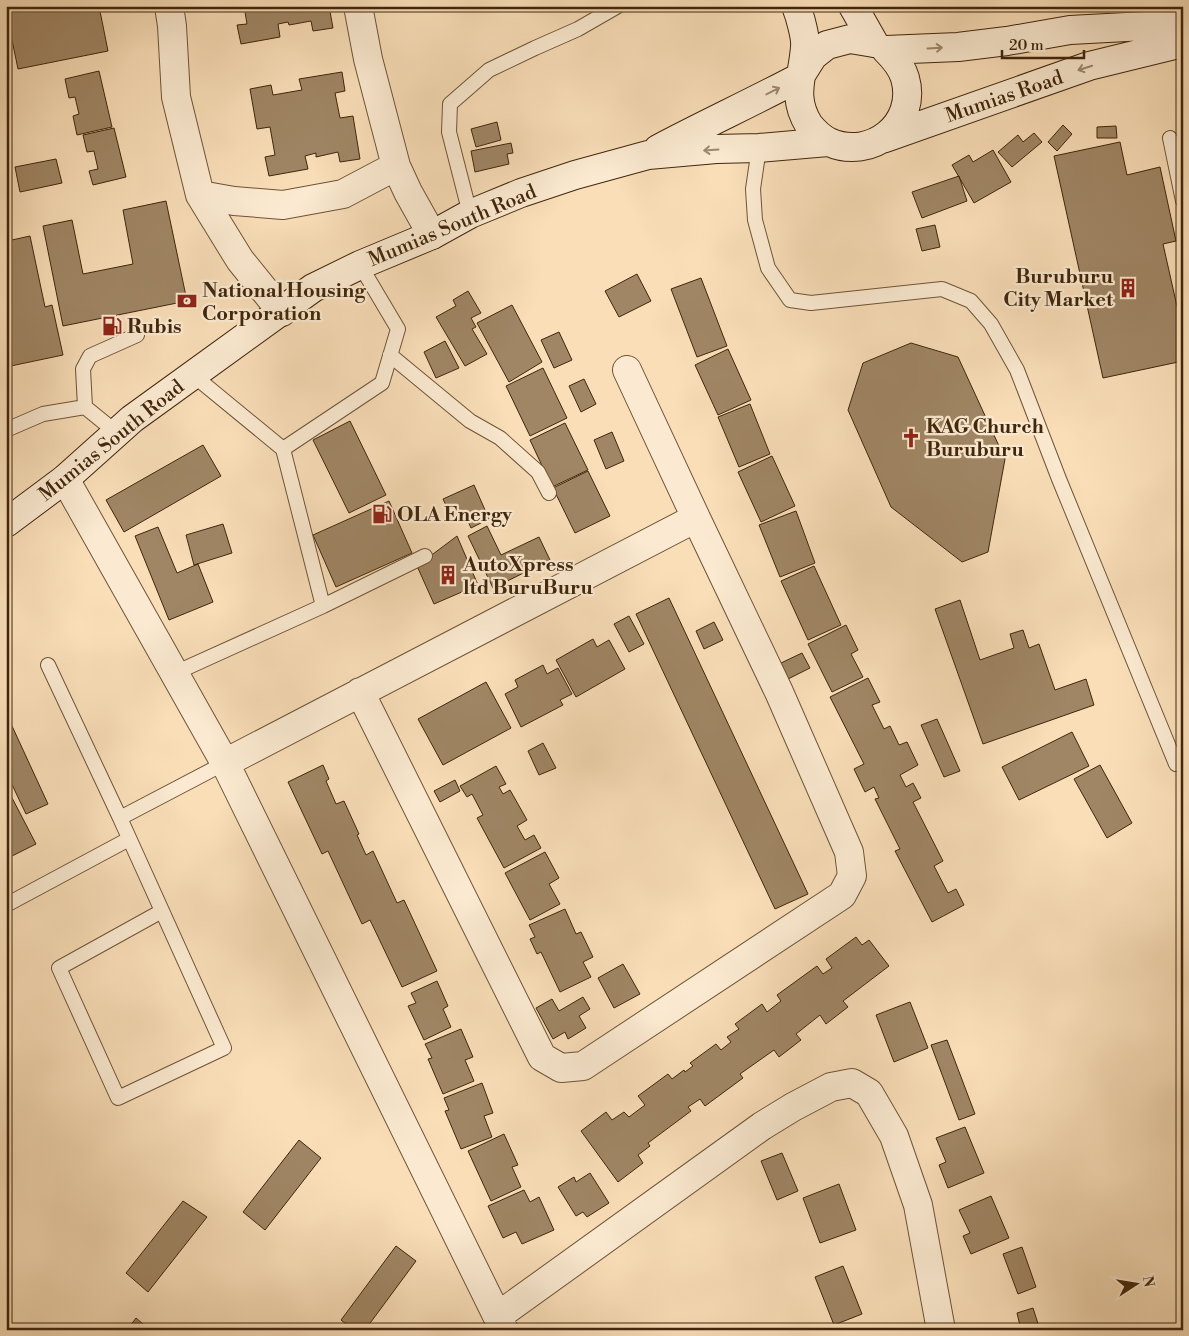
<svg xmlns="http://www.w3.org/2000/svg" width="1189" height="1336" viewBox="0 0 1189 1336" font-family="'Libre Bodoni',serif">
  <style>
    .building { fill: #a08665; stroke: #40260c }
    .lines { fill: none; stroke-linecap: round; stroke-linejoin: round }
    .service-casing { stroke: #6e5437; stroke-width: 16 }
    .minor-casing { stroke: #6e5437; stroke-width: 30 }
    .secondary-casing { stroke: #40260c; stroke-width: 30 }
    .service { stroke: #fbead1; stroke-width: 14 }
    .minor { stroke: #fbead1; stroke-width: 28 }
    .secondary { stroke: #fbead1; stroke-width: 28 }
    .oneway { stroke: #9e886e }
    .labels { text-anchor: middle; stroke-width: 4.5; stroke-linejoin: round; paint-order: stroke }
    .street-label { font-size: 20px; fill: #40260c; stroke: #fbead1 }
    .poi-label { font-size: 20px; font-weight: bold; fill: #40260c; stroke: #fbead1; text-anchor: start }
  </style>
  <rect width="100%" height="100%" fill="#f9deb8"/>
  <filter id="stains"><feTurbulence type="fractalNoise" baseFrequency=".004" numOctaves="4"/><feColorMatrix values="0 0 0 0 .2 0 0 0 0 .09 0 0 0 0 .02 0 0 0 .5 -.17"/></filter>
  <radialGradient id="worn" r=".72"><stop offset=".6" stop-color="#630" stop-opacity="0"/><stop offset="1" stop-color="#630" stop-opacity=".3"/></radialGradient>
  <path class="building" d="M6 6H99L108 51 18 69 6 11Z
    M244 6H329L333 28 313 31 311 21 289 25 288 22 278 24 280 37 241 44 237 25 247 24Z
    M99 71 112 127 77 135 73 116 79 114 75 97 69 98 65 79Z
    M342 72 345 91 335 93 340 118 353 116 360 159 340 162 338 152 316 157V153L305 156 308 169 269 176 265 157 275 155 270 127 257 129 250 89 271 85 273 95 302 90 299 79Z
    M497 122 501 140 476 147 471 129Z
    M1063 125 1072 134 1057 151 1048 142Z
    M1116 126 1117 138H1097V127Z
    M114 128 126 177 93 185 89 171 98 169 94 151 87 152 83 135Z
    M1034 133 1042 142 1012 167 998 152 1018 135 1023 142Z
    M1120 142 1127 175 1160 167 1176 241 1163 244 1183 333V361L1103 378 1054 156Z
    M511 143 513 153 507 154 509 164 475 172 471 151Z
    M993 150 1011 182 974 203 952 165 969 155 973 162Z
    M56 159 62 183 20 192 15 167Z
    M6 170 11 191 6 192Z
    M959 176 967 201 922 218 912 192Z
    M166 201 187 301 63 326 43 226 72 220 83 274 133 264 123 210Z
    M935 225 940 247 922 251 916 229Z
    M6 232H10L12 240 30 236 45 307 52 305 63 355 6 367Z
    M637 274 651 301 619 317 605 291Z
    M701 278 727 346 697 357 671 289Z
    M468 291 481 313 471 318 476 327 472 329 487 354 465 366 436 317 456 306 453 300Z
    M512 305 542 362 509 382 477 323Z
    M559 332 572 360 554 368 541 340Z
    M445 341 459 368 436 378 424 352Z
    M911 343 958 357 1005 459 988 552 962 562 891 507 848 410 863 363Z
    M728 349 751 400 718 415 695 365Z
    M543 368 567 418 530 436 506 386Z
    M584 379 596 404 581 412 569 386Z
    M750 404 770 454 739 467 718 417Z
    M350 421 386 495 349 513 313 440Z
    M565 423 588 470 552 487 530 440Z
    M612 432 624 461 606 469 594 440Z
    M203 445 221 476 124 532 106 500Z
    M772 456 795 506 761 522 738 472Z
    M588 471 610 516 575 533 553 488Z
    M474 485 489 519 471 528 463 510 451 516 443 499Z
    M389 501 412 553 336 587 313 535Z
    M796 511 815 563 780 577 759 525Z
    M223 524 232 553 194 565 186 535Z
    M487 526 501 555 539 537 550 560 493 588 468 536Z
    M158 527 177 573 198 564 213 602 169 620 135 536Z
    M457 536 478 585 434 604 417 566Z
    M814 566 841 625 808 640 781 581Z
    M669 598 808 894 775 909 636 614Z
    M960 600 980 660 1014 648 1010 634 1023 630 1029 648 1039 644 1055 690 1086 679 1094 705 983 744 935 609Z
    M629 616 644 644 629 652 614 624Z
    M714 622 723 640 704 649 696 631Z
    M846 625 858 650 851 654 863 677 832 692 808 644Z
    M593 639 597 647 609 640 625 669 576 697 556 660Z
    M802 653 810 668 788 679 781 663Z
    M543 665 547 674 558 668 572 694 560 700 563 705 521 727 505 694 518 687 515 680Z
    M868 678 880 702 872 705 884 729 890 726 899 745 907 742 918 765 900 775 906 787 913 783 921 798 913 802 943 861 934 866 948 893 956 889 964 905 932 922 895 851 900 849 875 799 879 798 874 787 865 792 854 769 864 764 830 697Z
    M486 682 511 728 443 765 418 719Z
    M6 713 48 804 26 814 6 772Z
    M937 719 960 771 944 777 921 725Z
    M1072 732 1089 766 1019 800 1002 767Z
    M543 743 556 768 539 775 528 751Z
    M323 765 329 779 326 781 336 804 344 801 359 834 357 835 366 855 373 851 397 903 404 900 437 971 402 987 370 920 362 924 328 851 322 854 288 782Z
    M1100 765 1132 823 1107 838 1074 779Z
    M496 766 506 784 499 787 503 794 510 790 527 820 517 826 525 840 534 835 541 848 504 868 477 818 483 815 472 794 467 797 460 786Z
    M455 780 460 791 440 802 434 791Z
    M10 794 36 844 6 859V796Z
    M545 852 559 878 549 884 560 904 530 920 505 873Z
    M565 909 576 934 581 932 593 957 583 962 591 977 560 992 541 952 537 954 530 939 535 937 529 925Z
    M856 937 862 945 869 940 889 966 843 1001 848 1007 826 1024 820 1015 796 1034 801 1040 779 1057 774 1050 740 1074 743 1078 705 1106 700 1099 688 1107 691 1111 648 1143 650 1146 638 1155 643 1163 618 1182 581 1131 606 1112 612 1120 624 1112 629 1117 645 1105 638 1096 668 1074 672 1079 684 1070 685 1072 693 1066 690 1063 716 1044 721 1050 731 1042 727 1037 739 1029 735 1024 762 1004 767 1012 781 1001 777 995 817 966 823 974 832 968 826 959Z
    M623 964 640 994 614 1008 598 978Z
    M437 981 448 1006 443 1009 451 1027 424 1040 408 1006 416 1003 411 993Z
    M583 997 590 1009 579 1016 586 1028 568 1039 565 1032 553 1039 536 1008 552 999 559 1011Z
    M910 1002 928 1048 894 1062 876 1015Z
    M461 1029 473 1057 465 1060 474 1081 443 1094 428 1059 432 1058 425 1044Z
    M947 1040 975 1114 959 1120 931 1045Z
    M482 1083 493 1113 484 1116 492 1137 461 1149 445 1111 449 1110 444 1098Z
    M965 1127 984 1173 948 1188 939 1165 946 1162 936 1138Z
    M504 1134 518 1165 512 1167 521 1187 491 1201 468 1151Z
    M299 1140 321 1158 265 1230 243 1212Z
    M782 1153 798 1191 777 1200 761 1161Z
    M590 1173 609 1203 587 1217 583 1212 576 1216 558 1187 574 1177 576 1182Z
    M839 1184 856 1230 820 1243 803 1198Z
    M524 1190 530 1202 539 1197 554 1230 522 1244 516 1232 503 1238 488 1206Z
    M991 1196 1009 1238 971 1254 963 1236 970 1233 959 1210Z
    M183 1201 207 1217 148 1292 126 1273Z
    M396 1246 416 1261 365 1330H354L341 1320Z
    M1022 1247 1036 1287 1018 1294 1003 1254Z
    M843 1266 862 1314 834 1325 815 1277Z
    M1033 1308 1040 1330H1021L1017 1313Z
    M136 1318 150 1330H127Z
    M299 1324 308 1330H295Z"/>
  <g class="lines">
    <defs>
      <path id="service" d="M1170 138 1183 201
        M759 148 753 189 755 220 768 268 790 300 811 303 942 289 971 301 991 324 1017 370 1059 479 1176 764
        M470 214 449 132 450 104 489 70 535 48 578 29 618 6
        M390 355 470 421 500 438 538 472 549 493
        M193 375 283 449 382 383 398 329 360 265
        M85 407 83 369 90 356 137 335
        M6 430 43 414 85 407 117 433
        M283 449 323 606
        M48 665 120 818
        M175 673 323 606 425 556
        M6 905 129 839
        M162 911 59 968 118 1098 224 1048 120 818 225 763"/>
      <path id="minor" d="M169 6 172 26 176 97 200 195 240 260 282 312
        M358 6 368 59 396 166 408 192 432 235
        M200 195 234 201 283 205 343 194 396 166
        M65 479 225 763 504 1330
        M360 692 542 1057 561 1068 583 1066 842 895 852 876 849 852 779 692 696 518
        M225 763 696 518 627 370
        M498 1316 762 1126 793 1107 831 1087 852 1083 869 1093 894 1136 918 1205 941 1330"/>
      <path id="secondary" d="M796 6C800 16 806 38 805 47 803 77 791 96 809 125 814 131 821 138 829 142 871 161 918 124 905 78 902 67 894 58 886 50
        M853 6 874 43
        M886 50 958 47 1007 41 1070 30 1183 24
        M801 75 813 56 827 45 850 39 874 43
        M885 138 1089 66 1183 43
        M658 149C705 124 753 102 800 77
        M6 523 65 479 132 419 313 288 360 265 432 235 470 214 521 193 575 175 648 155 716 149 759 148 828 142"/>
    </defs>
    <use href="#service" class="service-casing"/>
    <use href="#minor" class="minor-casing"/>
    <use href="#secondary" class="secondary-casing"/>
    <use href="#service" class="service"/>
    <use href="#minor" class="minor"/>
    <use href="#secondary" class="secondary"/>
  </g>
  <defs><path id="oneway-shaft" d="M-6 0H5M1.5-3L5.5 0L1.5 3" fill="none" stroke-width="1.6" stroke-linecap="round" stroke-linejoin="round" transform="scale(1.25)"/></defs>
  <g class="oneway">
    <use href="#oneway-shaft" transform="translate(935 48) rotate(-3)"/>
    <use href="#oneway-shaft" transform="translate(1085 68) rotate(162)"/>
    <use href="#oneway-shaft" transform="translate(773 91) rotate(-27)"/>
    <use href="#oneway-shaft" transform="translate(711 150) rotate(176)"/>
  </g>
  <defs>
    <symbol id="building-bare" viewBox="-9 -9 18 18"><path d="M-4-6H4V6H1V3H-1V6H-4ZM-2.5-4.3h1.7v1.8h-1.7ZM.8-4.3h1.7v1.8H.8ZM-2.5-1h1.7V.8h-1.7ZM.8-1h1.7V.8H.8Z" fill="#8f2418" stroke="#fbead1" stroke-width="2.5" paint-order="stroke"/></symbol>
    <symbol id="bank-bare" viewBox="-9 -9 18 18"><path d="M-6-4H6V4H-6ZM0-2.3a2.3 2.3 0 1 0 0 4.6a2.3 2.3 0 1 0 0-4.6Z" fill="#8f2418" stroke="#fbead1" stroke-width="2.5" paint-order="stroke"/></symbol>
    <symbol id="fuel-bare" viewBox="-9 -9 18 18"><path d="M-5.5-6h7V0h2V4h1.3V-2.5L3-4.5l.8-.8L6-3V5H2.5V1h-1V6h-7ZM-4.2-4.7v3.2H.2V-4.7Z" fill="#8f2418" stroke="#fbead1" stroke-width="2.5" paint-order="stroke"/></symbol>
    <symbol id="church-bare" viewBox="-9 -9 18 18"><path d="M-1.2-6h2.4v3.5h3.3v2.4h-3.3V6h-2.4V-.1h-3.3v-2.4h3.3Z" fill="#8f2418" stroke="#fbead1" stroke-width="2.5" paint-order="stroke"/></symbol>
  </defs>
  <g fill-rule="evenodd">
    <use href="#building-bare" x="1114" y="274" width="28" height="28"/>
    <use href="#bank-bare" x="173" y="287" width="28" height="28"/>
    <use href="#fuel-bare" x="98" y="312" width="28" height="28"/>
    <use href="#church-bare" x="897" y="424" width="28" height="28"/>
    <use href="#fuel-bare" x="368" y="500" width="28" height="28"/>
    <use href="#building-bare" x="434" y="561" width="28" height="28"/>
  </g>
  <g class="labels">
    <g class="street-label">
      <text transform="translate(1004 96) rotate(-19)" y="7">Mumias Road</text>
      <text transform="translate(452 225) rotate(-23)" y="7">Mumias South Road</text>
      <text transform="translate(111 440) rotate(-39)" y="7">Mumias South Road</text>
    </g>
    <g class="poi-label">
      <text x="1113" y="283" text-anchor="end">Buruburu<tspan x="1113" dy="23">City Market</tspan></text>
      <text x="202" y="297">National Housing<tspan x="202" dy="23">Corporation</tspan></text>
      <text x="127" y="333">Rubis</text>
      <text x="926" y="433">KAG Church<tspan x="926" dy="23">Buruburu</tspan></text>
      <text x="397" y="521">OLA Energy</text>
      <text x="463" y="571">AutoXpress<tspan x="463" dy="23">ltd BuruBuru</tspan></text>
    </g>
  </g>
  <rect width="1189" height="1336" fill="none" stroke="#f9deb8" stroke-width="25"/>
  <rect x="8" y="8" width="1174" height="1321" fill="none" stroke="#40260c" stroke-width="2.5"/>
  <rect x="12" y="12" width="1164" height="1311" fill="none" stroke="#40260c"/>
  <g transform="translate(1136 1284) rotate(78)" stroke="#fbead1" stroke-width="4" paint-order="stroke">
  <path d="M0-4L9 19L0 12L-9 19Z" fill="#40260c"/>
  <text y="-8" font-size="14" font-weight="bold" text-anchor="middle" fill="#40260c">N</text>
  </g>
  <path d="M1002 50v8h82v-8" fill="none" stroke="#40260c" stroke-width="2.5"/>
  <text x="1009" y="50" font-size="15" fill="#40260c" stroke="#fbead1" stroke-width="4" paint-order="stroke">20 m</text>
  <rect width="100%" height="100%" filter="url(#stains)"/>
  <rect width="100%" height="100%" fill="url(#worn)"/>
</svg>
